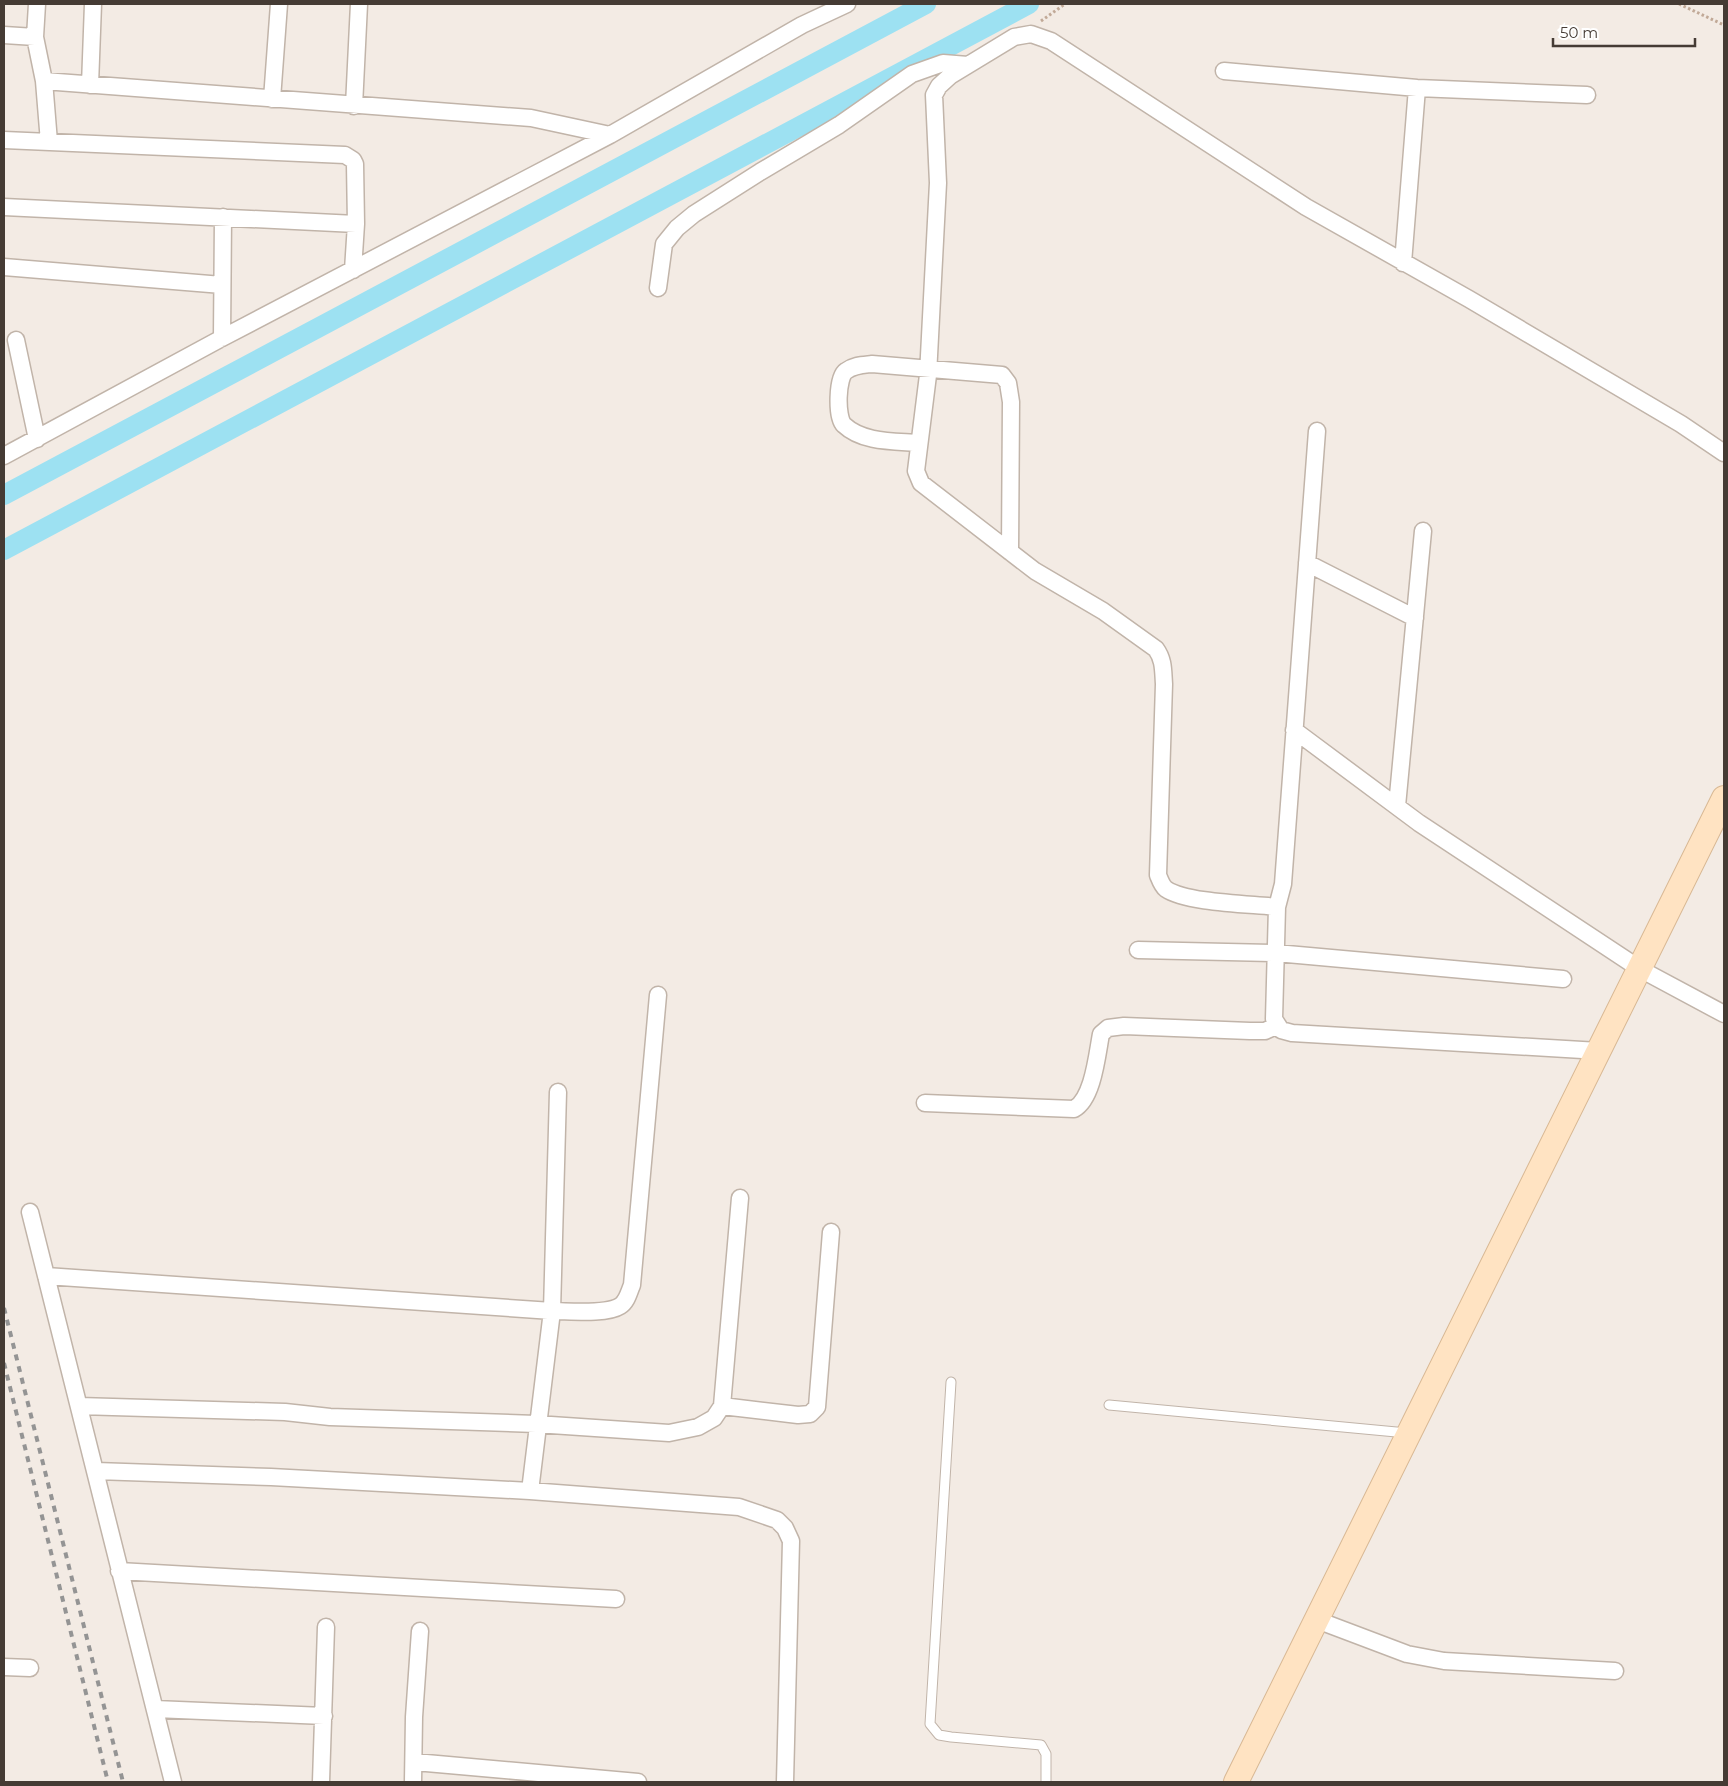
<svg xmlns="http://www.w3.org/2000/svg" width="1728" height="1786" viewBox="0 0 1728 1786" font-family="Montserrat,sans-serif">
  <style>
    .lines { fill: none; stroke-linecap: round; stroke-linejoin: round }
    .canal { stroke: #9de1f2; stroke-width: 20 }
    .lane-casing { stroke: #c1b4a9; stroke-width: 11 }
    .street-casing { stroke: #c1b4a9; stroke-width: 19 }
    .secondary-casing { stroke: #d8b894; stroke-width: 26 }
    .path { stroke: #c1a997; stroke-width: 3; stroke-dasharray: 2.5 2.5; stroke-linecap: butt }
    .lane { stroke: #fff; stroke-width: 9 }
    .street { stroke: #fff; stroke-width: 16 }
    .secondary { stroke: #ffe3c2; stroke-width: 24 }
    .rail { stroke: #949494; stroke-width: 4; stroke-dasharray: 6 6; stroke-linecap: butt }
  </style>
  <rect width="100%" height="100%" fill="#f3ebe4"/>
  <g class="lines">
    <path class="canal" d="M4 495 926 4
      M4 550 1029 4"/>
    <defs>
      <path id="lane" d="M951 1382 930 1724 939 1735 951 1737 1041 1745 1046 1754V1782
        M1109 1405 1407 1433"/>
      <path id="street" d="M37 4 35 37 44 81 49 142
        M4 35 35 37
        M1224 71 1417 88 1587 95
        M44 81 531 118 610 135
        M90 85 93 4
        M272 99 279 4
        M354 106 359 4
        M4 140 345 155 353 160 355 164 356 224
        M4 207 356 224 353 270
        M1403 263 1417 88
        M4 267 222 285
        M658 288 664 244 677 228 694 214 760 172 839 125 912 74 943 63 968 65
        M222 338 223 217
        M16 340 37 439
        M1317 431 1286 844 1283 884 1277 907 1274 1019 1281 1030 1292 1033 1599 1051
        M919 443C895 441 863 443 844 425 836 417 837 377 846 371 854 365 863 365 872 364L1002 375 1008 383 1011 402 1010 552
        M4 456 222 338 610 135 802 25 847 4
        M1307 563 1415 618
        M1294 730 1419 823 1640 969 1724 1014
        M1397 806 1423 531
        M1277 907C1251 904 1186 903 1166 889 1162 886 1160 880 1158 875L1164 684C1163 671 1164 660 1156 649L1103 611 1035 571 921 483 916 471 928 375 938 183 934 95 939 86 950 76 1014 37 1031 34 1051 41 1306 207 1469 299 1681 424 1724 453
        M1138 950 1276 953 1563 979
        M925 1103 1074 1109C1093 1099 1097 1055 1101 1034L1108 1028 1124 1026 1250 1031H1265L1278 1025
        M30 1212 173 1782
        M46 1276 552 1311C569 1311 606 1315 620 1306 627 1302 629 1292 632 1285L658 995
        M79 1406 285 1412 330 1417 536 1424 669 1433 698 1427 714 1418 722 1406 740 1198
        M722 1406 798 1415 810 1414 817 1407 831 1232
        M96 1471 271 1477 530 1491 739 1507 777 1520 785 1528 791 1541 785 1782
        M530 1491 552 1311 558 1092
        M119 1571 616 1599
        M1317 1620 1407 1654 1444 1661 1615 1671
        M4 1667 30 1668
        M155 1709 324 1716
        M415 1762 638 1782
        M321 1782 326 1627
        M413 1782 414 1717 420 1631"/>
      <path id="secondary" d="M1236 1782 1724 798"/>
    </defs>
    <use href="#lane" class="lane-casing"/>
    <use href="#street" class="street-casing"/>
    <use href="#secondary" class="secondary-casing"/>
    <path class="path" d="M1679 4 1724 25
      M1041 21 1065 4"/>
    <use href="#lane" class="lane"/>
    <use href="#street" class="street"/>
    <use href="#secondary" class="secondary"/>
    <path class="rail" d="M4 1308 123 1782
      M4 1363 108 1782"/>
  </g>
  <rect width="1728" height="1786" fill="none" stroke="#453b34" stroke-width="10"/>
  <path d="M1553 38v8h142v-8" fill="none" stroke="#453b34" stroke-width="2.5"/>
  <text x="1560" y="38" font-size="15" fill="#453b34" stroke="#ffffff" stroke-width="4" paint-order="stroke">50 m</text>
</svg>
